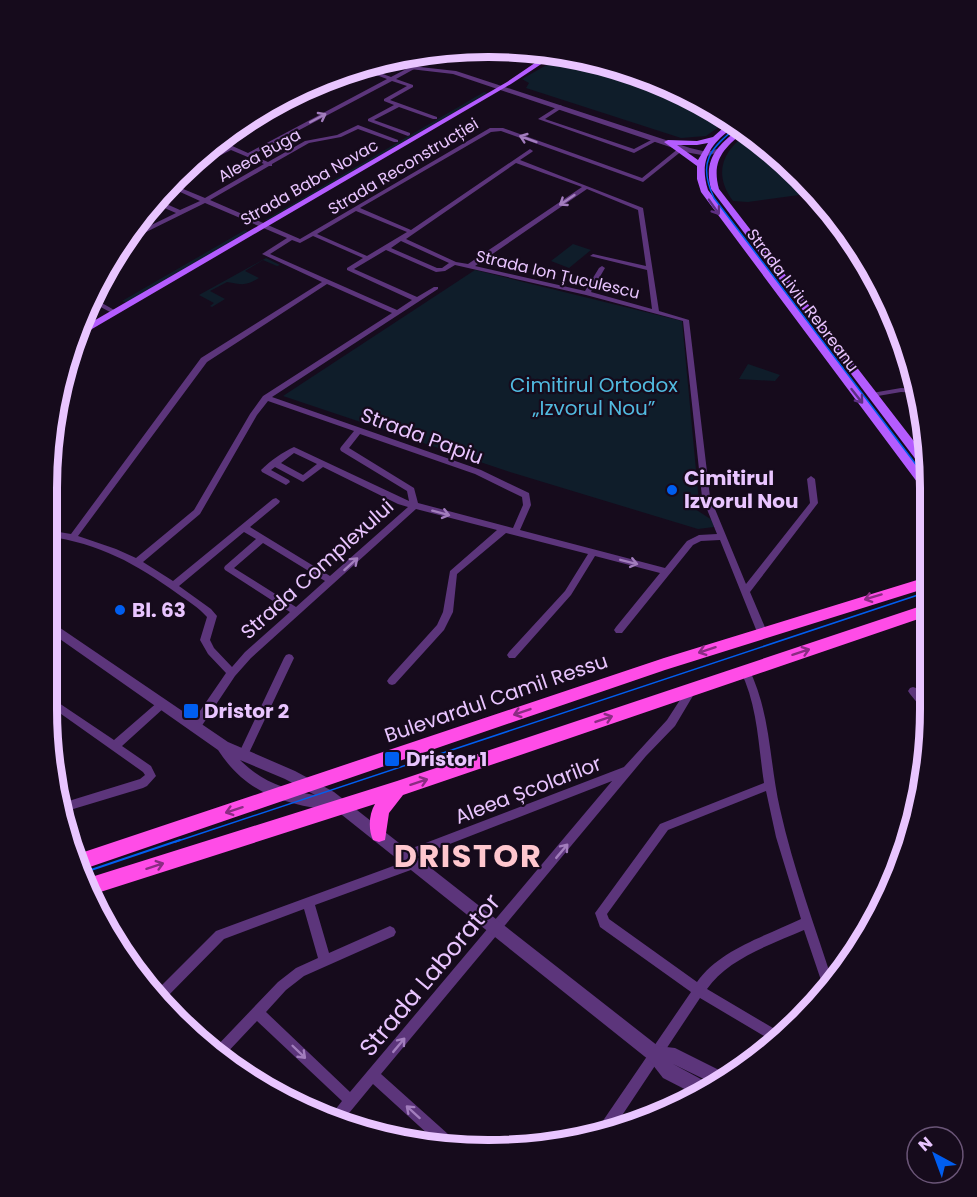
<svg xmlns="http://www.w3.org/2000/svg" width="977" height="1197" viewBox="0 0 977 1197" font-family="Poppins,sans-serif">
  <style>
    .green { fill: #0f1d2a }
    .lines { fill: none; stroke-linecap: round; stroke-linejoin: round }
    .minor { fill: #5c357b; fill-rule: evenodd }
    .tertiary { fill: #5c357b; fill-rule: evenodd }
    .secondary { fill: #b45cff; fill-rule: evenodd }
    .primary { fill: #ff4ce7; fill-rule: evenodd }
    .tram-far1 { stroke: #005ef0; stroke-width: 1.5 }
    .tram { stroke: #005ef0; stroke-width: 2 }
    .oneway { stroke: #a27dbd }
    .oneway2 { stroke: #5d2f82 }
    .oneway3 { stroke: #8a2c82 }
    .poi-dot { fill: #005ef0; stroke: #160b1c; stroke-width: 2 }
    .labels { text-anchor: middle; stroke-width: 4.5; stroke-linejoin: round; paint-order: stroke }
    .far-street-label { font-size: 16px; fill: #e9c5ff; stroke: #160b1c }
    .park-label { font-size: 20px; fill: #51badf; stroke: #160b1c }
    .street-label { font-size: 20px; fill: #e9c5ff; stroke: #160b1c }
    .poi-label { font-size: 20px; font-weight: bold; fill: #e9c5ff; stroke: #160b1c; text-anchor: start }
    .near-street-label { font-size: 24px; fill: #e9c5ff; stroke: #160b1c }
    .near-district-label { font-size: 32px; font-weight: bold; letter-spacing: 1.5px; fill: #ffc7ce; stroke: #160b1c }
    .rim { fill: none; stroke: #e9c5ff; stroke-width: 8 }
  </style>
  <rect width="100%" height="100%" fill="#160b1c"/>
  <path class="green" d="M564 55C623 68 680 84 729 120L706 136 681 138 526 88 529 83 522 79Z
    M484 92 488 93 268 220H265Z
    M748 133 780 156 814 193 748 202 733 201C713 174 722 151 748 133Z
    M245 230 249 232 127 303 122 301Z
    M573 244 591 250 569 268 551 261Z
    M266 258 280 265 277 266 263 260 245 271 259 278C245 287 241 284 227 282L210 291 225 299 212 307 210 306 214 303 199 295Z
    M475 270 682 321 699 502 692 507 712 520 714 527 698 529 510 472 283 396Z
    M748 364 780 375 775 381 739 379Z"/>
  <g class="lines">
    <path class="minor" d="M460 48 453 52 449 51 453 49Z
      M367 64 364 67 391 77 412 66H416V68L396 79 413 85V87L390 100 437 117V119H433L399 107 374 120 410 133V135L408 136 368 121V119L394 105 384 101V99L407 86 392 81 252 155 268 162 305 141 337 135 358 125 398 140V142H394L358 129 341 137 309 143 272 164V166H269L210 200 300 239 490 128H503L642 178 679 148H683V150L643 182 501 131 491 132 360 208 411 230 530 149 533 151 532 152 520 160 643 208 659 311 689 320 710 497 746 584 810 503 807 479 811 476 815 479 818 503 750 592 767 632 765 635H759L757 632 720 540 701 541 693 545 622 633H616L614 630 616 627 660 573 595 556 571 595 515 658H509L507 655 509 652 565 591 588 554 506 533 457 574 453 612 444 630 395 684 392 685 389 684 387 681 389 678 437 625 443 612 450 571 497 530 416 509 251 658 235 676 199 730 195 731 191 730 190 727 191 724 226 673 208 654 200 640 207 617C199 608 188 601 178 594 135 563 100 544 47 536V530L71 534 201 358 322 282 262 254 287 238 205 203 134 238 130 239 133 234 176 213 153 203 155 199 180 210 200 201 167 186 171 184 205 198 264 164 231 150 184 174H180L187 168 227 148 215 142 221 137 351 70ZM360 69 387 79 248 153 221 141ZM516 163 582 187 468 264 456 262 406 239ZM587 189 638 210 646 266 593 254 590 256 647 270 652 309 591 292 605 268 602 266 599 268 585 291 475 266ZM356 211 407 232 367 256 317 234ZM313 236 363 258 347 268V270L412 300 397 310 270 254 292 240 300 243ZM401 241 449 263 442 268H437L391 248ZM386 250 436 272 445 271 455 265 586 295 683 321 702 497 717 534 699 535 687 541 665 568 520 530 531 505 529 493 481 470 272 397 438 289V287H434L417 297 354 269ZM327 284 392 313 263 396 250 414 194 510 136 558 116 549 78 536 207 362ZM268 401 354 431 341 447 340 449 341 451 407 491 409 501 294 447C283 452 270 461 261 470L262 472 286 485 290 482 289 480 271 470 275 467 303 482 323 467 398 504 408 507 330 576 250 527 279 503 280 501 276 498 273 499 173 581 143 562 200 514 257 415ZM360 434 475 474 522 497 523 505 513 528 418 503 414 488 349 448ZM294 453 317 464 303 475 281 463ZM244 532 256 539 225 566 224 568 225 570 290 612 245 652 232 667 214 648 210 640 217 616 211 609 179 586ZM263 543 325 581 296 607 234 568Z
      M560 105 562 106V108L545 119 634 149 655 138 660 139 634 153 538 119Z
      M93 298 116 311 117 312 114 314 112 313 91 302Z
      M901 388 918 389 919 393 901 392 872 397 868 395 872 393Z
      M289 654 292 655 294 658 248 755 247 758 243 759 239 758 238 755 284 658 286 655Z
      M745 666 748 667C771 712 769 761 780 809 793 868 815 926 833 983L825 992 804 930C772 944 727 959 707 989L783 1034 774 1042 700 998 613 1129 597 1134 598 1128 691 992 600 927 595 913 660 824 764 783C758 744 758 706 740 670L742 667ZM766 791 776 837 801 919C766 936 720 949 697 982L609 919 607 914 668 830Z
      M692 685 695 686 697 689 675 726 646 756 381 1074 458 1143 459 1149 441 1146 373 1084 340 1124 328 1119 342 1101 257 1021 223 1057 213 1050 278 982 296 968 318 958 304 909 224 939 162 1002 154 993 216 931 415 858 419 859 421 863 419 867 315 905 329 953 390 926 394 928 396 932 394 936 304 976 286 990 266 1012 350 1092 612 781 406 861 402 860 401 856 402 852 624 767 667 720 689 686Z
      M913 687 916 688 930 704V716L927 715 910 694 908 691 910 688Z
      M47 695 114 740 159 701 162 700 165 701 167 704 165 707 122 746 151 766 156 776 147 786 143 788 60 813 59 804 140 779 145 775 143 772 47 704Z"/>
    <path class="tertiary" d="M375 62 456 71 690 148 707 152 717 149 721 151 707 156 685 152 453 74 367 64Z
      M47 619 228 742 295 771 334 792 658 1046 675 1048 731 1076 716 1085 673 1064 712 1085 713 1087 698 1096 663 1078 649 1060 337 811C287 805 247 795 218 750L47 630ZM240 760 285 779 315 795C285 790 261 781 240 760Z"/>
    <path class="secondary" d="M551 52 558 53 511 84 80 336 76 337 78 330 507 82Z
      M731 121 736 125C712 143 698 158 708 190L930 483V495L926 494 701 192 697 179V166L664 142 668 140 697 141 713 137ZM708 143 698 160 677 145H697Z
      M740 128 745 131C724 148 711 160 719 189L930 462V474L926 473 711 189C703 159 718 145 740 128Z"/>
    <path class="primary" d="M930 576V587L665 670 81 870 75 855 664 658Z
      M930 603V615L403 795 389 813 385 840 379 842 373 840C368 829 369 814 375 804L91 895 85 879 397 781Z"/>
    <path class="tram-far1" d="M738 126C710 149 697 162 714 198L930 483
      M175 842 930 591"/>
    <path class="tram" d="M82 873 180 840"/>
  </g>
  <defs><path id="oneway-shaft" d="M-6 0H5M1.5-3L5.5 0L1.5 3" fill="none" stroke-width="1.6" stroke-linecap="round" stroke-linejoin="round" transform="scale(1.5)"/></defs>
  <g class="oneway">
    <use href="#oneway-shaft" transform="translate(318 118) rotate(-28)"/>
    <use href="#oneway-shaft" transform="translate(528 139) rotate(-160)"/>
    <use href="#oneway-shaft" transform="translate(567 200) rotate(146)"/>
    <use href="#oneway-shaft" transform="translate(441 513) rotate(15)"/>
    <use href="#oneway-shaft" transform="translate(629 562) rotate(14)"/>
    <use href="#oneway-shaft" transform="translate(351 564) rotate(-42)"/>
    <use href="#oneway-shaft" transform="translate(562 851) rotate(-50)"/>
    <use href="#oneway-shaft" transform="translate(399 1045) rotate(-50)"/>
    <use href="#oneway-shaft" transform="translate(299 1052) rotate(44)"/>
    <use href="#oneway-shaft" transform="translate(413 1112) rotate(-138)"/>
  </g>
  <g class="oneway2">
    <use href="#oneway-shaft" transform="translate(714 207) rotate(55)"/>
    <use href="#oneway-shaft" transform="translate(857 396) rotate(52)"/>
  </g>
  <g class="oneway3">
    <use href="#oneway-shaft" transform="translate(873 597) rotate(163)"/>
    <use href="#oneway-shaft" transform="translate(707 650) rotate(162)"/>
    <use href="#oneway-shaft" transform="translate(801 652) rotate(-18)"/>
    <use href="#oneway-shaft" transform="translate(522 712) rotate(161)"/>
    <use href="#oneway-shaft" transform="translate(604 719) rotate(-19)"/>
    <use href="#oneway-shaft" transform="translate(419 782) rotate(-18)"/>
    <use href="#oneway-shaft" transform="translate(234 810) rotate(162)"/>
    <use href="#oneway-shaft" transform="translate(155 866) rotate(-18)"/>
  </g>
  <g class="poi-dot">
    <circle cx="672" cy="490" r="6"/>
    <circle cx="120" cy="610" r="6"/>
    <rect x="183" y="703" width="16" height="16" rx="3"/>
    <rect x="384" y="751" width="16" height="16" rx="3"/>
  </g>
  <g class="labels">
    <g class="far-street-label">
      <text transform="translate(259 155) rotate(-29)" y="6">Aleea Buga</text>
      <text transform="translate(403 166) rotate(-31)" y="6">Strada Reconstrucției</text>
      <text transform="translate(309 182) rotate(-30)" y="6">Strada Baba Novac</text>
      <text transform="translate(558 274) rotate(13)" y="6">Strada Ion Țuculescu</text>
      <text transform="translate(803 300) rotate(53)" y="6">Strada Liviu Rebreanu</text>
    </g>
    <g class="park-label">
      <text x="594" y="392">Cimitirul Ortodox<tspan x="594" dy="23">„Izvorul Nou”</tspan></text>
    </g>
    <g class="street-label">
      <text transform="translate(422 436) rotate(20)" y="7">Strada Papiu</text>
      <text transform="translate(317 569) rotate(-42)" y="7">Strada Complexului</text>
      <text transform="translate(496 698) rotate(-19)" y="7">Bulevardul Camil Ressu</text>
      <text transform="translate(528 790) rotate(-21)" y="7">Aleea Școlarilor</text>
    </g>
    <g class="poi-label">
      <text x="684" y="485">Cimitirul<tspan x="684" dy="23">Izvorul Nou</tspan></text>
      <text x="132" y="617">Bl. 63</text>
      <text x="204" y="718">Dristor 2</text>
      <text x="406" y="766">Dristor 1</text>
    </g>
    <g class="near-street-label">
      <text transform="translate(430 975) rotate(-50)" y="8">Strada Laborator</text>
    </g>
    <g class="near-district-label">
      <text x="468" y="867">DRISTOR</text>
    </g>
  </g>
  <path d="M0 0H977V1197H0ZM488 57H489A431 431 0 0 1 920 488V709A431 431 0 0 1 489 1140H488A431 431 0 0 1 57 709V488A431 431 0 0 1 488 57Z" fill="#160b1c" fill-rule="evenodd"/>
  <path class="rim" d="M488 57H489A431 431 0 0 1 920 488V709A431 431 0 0 1 489 1140H488A431 431 0 0 1 57 709V488A431 431 0 0 1 488 57Z"/>
  <g transform="translate(935 1155) rotate(319)"><circle r="28" fill="#160b1c" stroke="#6a5577" stroke-width="1.5"/>
  <path d="M0-4.5L10 22L0 15L-10 22Z" fill="#005ef0"/>
  <text y="-9" font-size="16" font-weight="bold" text-anchor="middle" fill="#e9c5ff">N</text>
  </g>
</svg>
